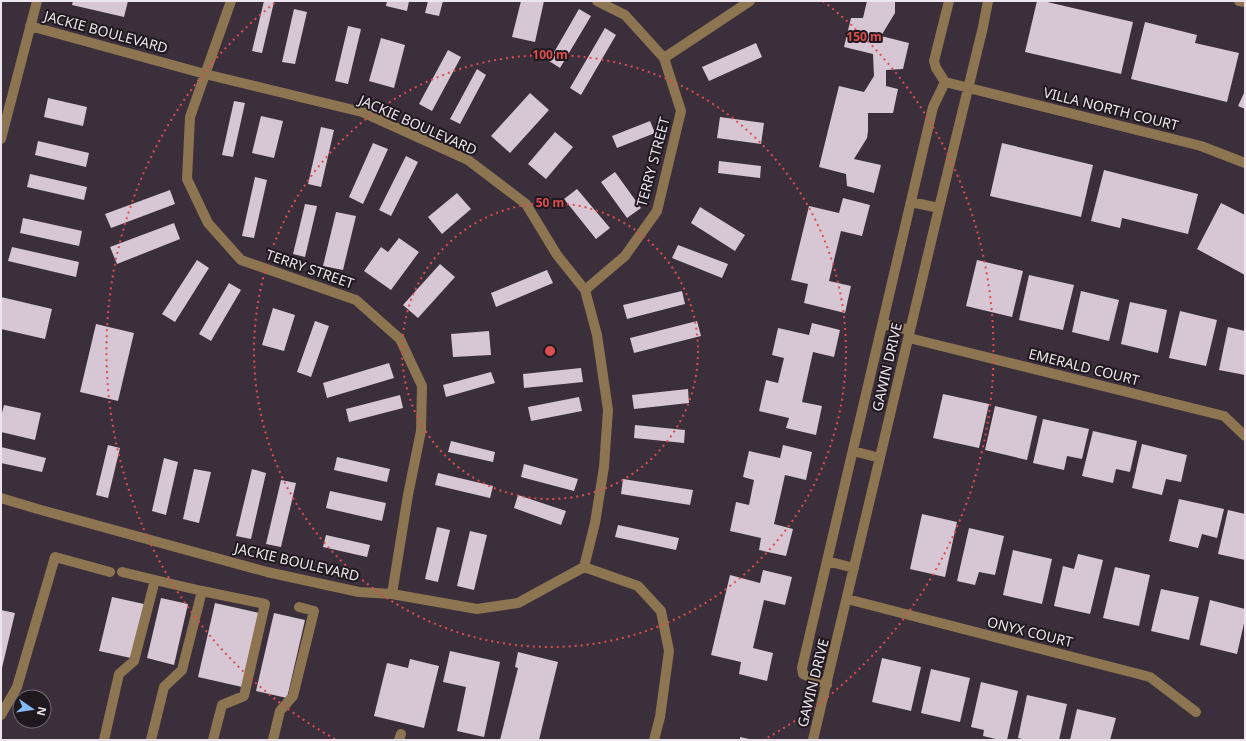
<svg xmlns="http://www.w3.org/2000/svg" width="1246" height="741" viewBox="0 0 1246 741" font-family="'Noto Sans',sans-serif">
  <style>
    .building { fill: #d7c7d5 }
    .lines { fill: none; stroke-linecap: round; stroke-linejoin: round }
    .minor { stroke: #8c7550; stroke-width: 10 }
    .ring { fill: none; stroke: #db4e4f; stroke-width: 2; stroke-dasharray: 2 4 }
    .labels { text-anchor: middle; stroke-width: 4; stroke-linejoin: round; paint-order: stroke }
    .street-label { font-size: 14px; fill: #ede5ed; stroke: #1f191f }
    .centre { fill: #db4e4f; stroke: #1f191f; stroke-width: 2 }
    .ring-label { font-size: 12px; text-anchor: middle; font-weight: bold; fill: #db4e4f; stroke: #1f191f; stroke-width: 4; stroke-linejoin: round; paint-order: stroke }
  </style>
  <rect width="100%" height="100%" fill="#3b2f3b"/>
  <path class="building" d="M73 1H128L124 17 72 5Z
    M264 1 274 2 262 53 252 51Z
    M387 1H409L407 11 386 6Z
    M428 1H443L439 16 425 13Z
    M521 1H544L535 42 512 37Z
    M867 1H895V13L881 36 909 43 903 69 886 70V86L898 89 893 113H868V131L867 138 854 159 881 165 874 193 847 186 846 174 819 167 839 86 864 92 874 76 873 54 844 47 851 18H863Z
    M1037 1H1043L1133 22 1121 74 1025 52Z
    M294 9 307 12 295 64 282 62Z
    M579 9 591 16 560 68 549 61Z
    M1145 22 1197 35 1195 43 1239 53 1227 102 1131 79Z
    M348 26 361 29 348 84 335 81Z
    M605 28 616 35 581 95 570 88Z
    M381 38 405 45 394 88 369 81Z
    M756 43 762 57 709 81 702 67Z
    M448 50 461 57 432 111 419 104Z
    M477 69 486 75 460 124 450 119Z
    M1245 91V109L1238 106Z
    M530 93 549 110 510 153 491 136Z
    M48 98 87 107 83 126 44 117Z
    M234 101 245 103 233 157 222 155Z
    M261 116 283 121 274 158 252 153Z
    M720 117 764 123 761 144 717 138Z
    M650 121 655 133 617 148 612 136Z
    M321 127 334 130 321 187 308 184Z
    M555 132 573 147 546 179 528 164Z
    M38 141 89 153 86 167 35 155Z
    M373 143 388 149 363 204 349 197Z
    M1002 143 1093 165 1081 217 990 196Z
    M406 156 418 162 391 216 379 210Z
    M719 161 761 166 760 178 718 173Z
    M1104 170 1198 194 1188 234 1122 218 1120 228 1091 221Z
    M615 172 641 208 627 218 601 182Z
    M30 174 87 187 84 200 27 187Z
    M255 177 267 180 254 238 242 236Z
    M577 189 610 228 596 239 564 199Z
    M170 190 175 204 111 228 105 214Z
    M457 193 471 209 442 234 428 217Z
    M843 198 870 205 862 236 841 231 829 281 851 286 845 313 804 303 808 284 791 280 809 206 839 213Z
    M1221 203 1245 215V275L1197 249Z
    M305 204 317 206 305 257 293 254Z
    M700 207 745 235 735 251 691 223Z
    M336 212 356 216 343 270 323 266Z
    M23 218 82 231 79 246 20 233Z
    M174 223 180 239 117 264 110 247Z
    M399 238 419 252 391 290 364 271 381 247 388 252Z
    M678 245 728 264 722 278 672 258Z
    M12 247 79 262 76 277 8 261Z
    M197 260 209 268 175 322 162 314Z
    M977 260 1023 271 1012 317 966 306Z
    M440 264 455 277 418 318 403 305Z
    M547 270 553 283 496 307 491 293Z
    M1029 275 1074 285 1063 330 1019 320Z
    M229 283 241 290 211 341 199 334Z
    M682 291 685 304 627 319 623 305Z
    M1081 291 1119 300 1109 341 1072 332Z
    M1 297 52 309 45 339 1 329Z
    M1130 302 1167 310 1158 353 1121 344Z
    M273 308 295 315 284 351 262 345Z
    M1180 311 1217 320 1206 366 1169 358Z
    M315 321 329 326 311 377 297 372Z
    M697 321 701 336 634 353 630 338Z
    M812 323 840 330 834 357 813 352 802 402 822 406 816 435 786 428 789 418 759 411 766 380 778 383 784 358 772 355 778 328 809 335Z
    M96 324 134 333 118 401 80 392Z
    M1228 327 1245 331V375L1219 370Z
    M489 331 491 355 453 357 451 334Z
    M389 363 394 378 327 398 323 383Z
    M581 368 583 382 524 388 523 374Z
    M491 372 495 383 446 397 443 385Z
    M688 389 689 403 634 409 632 395Z
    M943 394 989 404 979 448 933 438Z
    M400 395 403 408 349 422 346 409Z
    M579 397 582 411 531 421 528 407Z
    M4 405 41 413 35 440 1 432V417Z
    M995 406 1037 416 1027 460 985 450Z
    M1043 419 1089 429 1082 459 1067 456 1064 470 1033 463Z
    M635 425 685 430 684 443 634 438Z
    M1093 431 1137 441 1130 472 1116 469 1113 483 1082 476Z
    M451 441 495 452 493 462 448 452Z
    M1142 444 1187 455 1181 482 1166 479 1162 495 1132 488Z
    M108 445 120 448 108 498 96 495Z
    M783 445 812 452 806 480 785 475 774 524 793 529 786 556 759 550 761 538 730 531 736 502 749 505 754 480 743 477 749 451 780 458Z
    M1 447 46 458 42 472 1 463Z
    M337 457 390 469 387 482 334 470Z
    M164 458 178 462 166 515 152 511Z
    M524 464 578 479 574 491 521 477Z
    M194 469 211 472 199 523 183 519Z
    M252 469 266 473 251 539 236 536Z
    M438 473 493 486 490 498 435 485Z
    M623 479 693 490 690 505 621 494Z
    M281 480 296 483 281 547 266 544Z
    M330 491 386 503 382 521 326 508Z
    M518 495 566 511 561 525 514 508Z
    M1179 499 1224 509 1217 538 1202 534 1198 548 1169 541Z
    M1228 510 1245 514V560L1218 554Z
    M922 514 957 522 945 577 910 569Z
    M618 525 679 538 676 550 615 537Z
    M437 527 450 530 438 582 425 579Z
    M969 528 1004 536 995 575 979 572 975 585 957 581Z
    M470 531 487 535 474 590 457 586Z
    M326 535 370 545 367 557 323 547Z
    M1013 550 1052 559 1042 604 1003 595Z
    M1078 554 1103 560 1090 614 1054 606 1063 566 1074 569Z
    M1115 567 1150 575 1139 626 1103 618Z
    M763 570 792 577 785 605 764 600 753 648 773 653 767 681 739 674 741 662 711 655 730 575 760 583Z
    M1161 589 1199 597 1189 640 1151 631Z
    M112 597 144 604 131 658 99 651Z
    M161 598 188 604 174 665 147 658Z
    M1210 600 1245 609V619L1237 654 1200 645Z
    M215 603 259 613 242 687 198 677Z
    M1 610 15 613 2 668H1Z
    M274 613 305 620 287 698 256 691Z
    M450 651 500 662 484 737 457 731 466 687 443 682Z
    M518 652 558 662 539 740H500L518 668 515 667Z
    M882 658 921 667 911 711 872 702Z
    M410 659 439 666 424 728 374 716 387 663 408 668Z
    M931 669 970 678 960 722 921 713Z
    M981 682 1018 691 1007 740H1000L983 736 984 730 971 727Z
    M1027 695 1067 704 1059 740H1026L1018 738Z
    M1077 709 1116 718 1110 740H1070Z
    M740 737 749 739V740H740Z"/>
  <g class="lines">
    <path class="minor" d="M231 1 190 117 187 179 208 223 241 260 356 300 400 339 422 386 421 431 408 495 392 594
      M949 1 934 61 936 68 945 82 1201 146 1245 163
      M1239 1 1245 2
      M30 26 205 74 362 112 468 160 526 204 557 255 585 290 597 335 608 410 604 467 595 523 584 567
      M664 58 750 1
      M1 139 37 1
      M911 202 939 208
      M585 290 625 256 657 211 681 111 664 58 625 15 597 1
      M883 324 910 330
      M909 338 1224 416 1245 436
      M853 451 880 458
      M1 498 41 510 267 572 359 592 392 594 477 609 518 603 584 567 638 586 661 611 669 651 660 717 654 740
      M827 561 854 568
      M122 572 155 580
      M847 599 1150 677 1196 712
      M827 685 803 674 802 668 933 107 945 82
      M1 715 17 687 55 557 110 572
      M104 740 119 674 134 661 155 580 202 591
      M151 740 164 687 182 670 202 591 265 604 244 696 222 705 213 740
      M273 740 280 711 293 696 314 611 299 607
      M399 740 401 734
      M813 740 939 208 983 27 988 1"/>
  </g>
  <g class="ring">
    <circle cx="550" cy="351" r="148"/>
    <circle cx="550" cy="351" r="296"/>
    <path d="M335 739A444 444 0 0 1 277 1M823 1A444 444 0 0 1 765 739"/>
  </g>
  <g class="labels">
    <g class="street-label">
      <text transform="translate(106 32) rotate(15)" y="5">JACKIE BOULEVARD</text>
      <text transform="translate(1111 109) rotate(14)" y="5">VILLA NORTH COURT</text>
      <text transform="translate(418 125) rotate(24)" y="5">JACKIE BOULEVARD</text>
      <text transform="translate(653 162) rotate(-75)" y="5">TERRY STREET</text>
      <text transform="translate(310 269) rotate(19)" y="5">TERRY STREET</text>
      <text transform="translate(887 367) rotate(-77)" y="5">GAWIN DRIVE</text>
      <text transform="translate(1084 367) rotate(14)" y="5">EMERALD COURT</text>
      <text transform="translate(297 562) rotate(13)" y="5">JACKIE BOULEVARD</text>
      <text transform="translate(1030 632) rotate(14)" y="5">ONYX COURT</text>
      <text transform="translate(813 683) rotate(-76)" y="5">GAWIN DRIVE</text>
    </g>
  </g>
  <circle cx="550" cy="351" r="6" class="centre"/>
  <g class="ring-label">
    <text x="864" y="41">150 m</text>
    <text x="550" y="59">100 m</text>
    <text x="550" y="207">50 m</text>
  </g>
  <rect width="1246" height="741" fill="none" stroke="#ede5ed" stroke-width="4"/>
  <g transform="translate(32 709) rotate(103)"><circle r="19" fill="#1f191f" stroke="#716b71"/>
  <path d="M0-3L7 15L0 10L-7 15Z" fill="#86bbfb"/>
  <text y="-6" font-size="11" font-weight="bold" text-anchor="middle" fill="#ede5ed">N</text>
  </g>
</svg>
